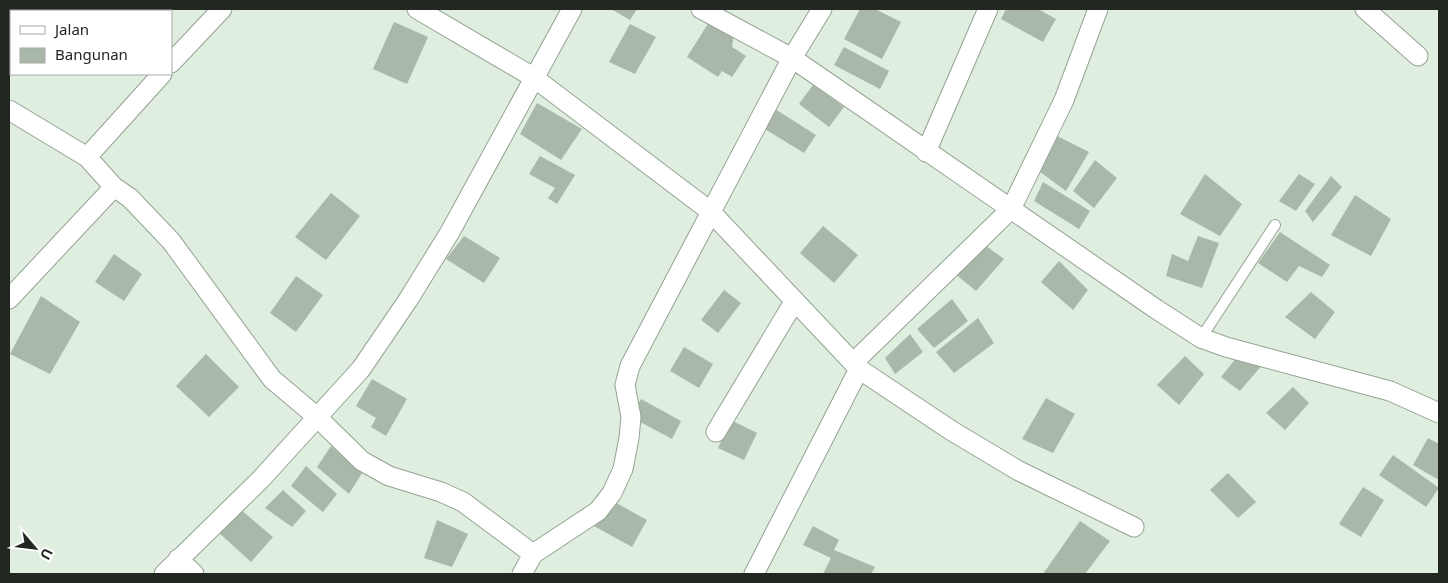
<svg xmlns="http://www.w3.org/2000/svg" width="1448" height="583" viewBox="0 0 1448 583" font-family="'Noto Sans',sans-serif">
  <style>
    .building { fill: #aab8a9 }
    .lines { fill: none; stroke-linecap: round; stroke-linejoin: round }
    .service-casing { stroke: #94a393; stroke-width: 12 }
    .minor-casing { stroke: #94a393; stroke-width: 21 }
    .service { stroke: #fff; stroke-width: 10 }
    .minor { stroke: #fff; stroke-width: 19 }
  </style>
  <rect width="100%" height="100%" fill="#dfeede"/>
  <path class="building" d="M611 9H637L630 20Z
    M860 9H875L901 22 882 59 844 39Z
    M1006 9H1038L1056 19 1043 42 1001 19Z
    M711 19 734 34 732 47 746 56 732 77 722 71 718 77 687 57Z
    M394 22 428 37 407 84 373 69Z
    M630 24 656 37 635 74 609 62Z
    M844 47 889 71 880 89 834 65Z
    M813 85 844 107 829 127 799 104Z
    M537 103 582 129 561 160 520 134Z
    M775 109 816 135 804 153 763 128Z
    M1057 136 1089 152 1066 191 1036 169Z
    M540 156 575 175 557 204 548 198 555 188 529 174Z
    M1095 160 1117 178 1094 208 1073 191Z
    M1205 174 1242 204 1220 236 1180 214Z
    M1299 174 1315 184 1296 211 1279 201Z
    M1331 176 1342 187 1313 222 1305 211Z
    M1043 182 1090 211 1079 229 1034 201Z
    M331 193 360 216 326 260 295 237Z
    M1355 195 1391 219 1371 256 1331 235Z
    M823 226 858 255 834 283 800 253Z
    M1280 232 1330 265 1322 277 1299 266 1287 282 1258 263Z
    M464 236 500 258 484 283 446 259Z
    M1198 236 1219 243 1202 288 1166 276 1172 254 1188 261Z
    M982 243 1004 259 976 291 954 273Z
    M114 254 142 274 124 301 95 282Z
    M1059 261 1088 290 1073 310 1041 282Z
    M296 276 323 295 296 332 270 313Z
    M724 290 741 303 718 333 701 320Z
    M1311 292 1335 312 1315 339 1285 317Z
    M41 296 80 322 50 374 10 354Z
    M952 299 968 321 934 348 917 329Z
    M978 318 994 343 954 373 936 352Z
    M910 334 923 352 895 374 885 358Z
    M684 347 713 364 699 388 670 371Z
    M206 354 239 387 209 417 176 386Z
    M1185 356 1204 374 1179 405 1157 385Z
    M1237 357 1263 364 1240 391 1221 377Z
    M372 379 407 399 386 436 371 427 376 418 356 406Z
    M1293 387 1309 403 1285 430 1266 413Z
    M1046 398 1075 414 1053 453 1022 439Z
    M641 399 681 421 672 439 631 417Z
    M731 420 757 433 744 460 718 448Z
    M1428 438 1439 444V480L1413 465Z
    M331 446 362 473 349 494 317 467Z
    M1393 455 1439 488 1426 507 1379 475Z
    M306 466 337 494 323 512 291 486Z
    M1228 473 1256 502 1238 518 1210 490Z
    M1363 487 1384 500 1361 537 1339 524Z
    M283 490 306 511 292 527 265 508Z
    M609 499 647 520 632 547 594 526Z
    M234 504 273 537 251 562 217 531Z
    M437 520 468 534 452 567 424 558Z
    M1080 521 1110 541 1085 574H1043Z
    M813 526 839 540 834 550 875 567 871 574H823L831 558 803 545Z"/>
  <g class="lines">
    <defs>
      <path id="service" d="M1201 338 1275 225"/>
      <path id="minor" d="M75 9 77 11
        M417 9 533 77 710 211 859 369 952 431 1019 471 1134 527
        M701 9 792 58 1156 309 1201 338 1226 347 1390 391 1439 413
        M1365 9 1418 56
        M171 63 222 9
        M162 74 87 157 114 187 130 198 171 241 272 379 317 417 362 461 389 476 441 492 463 502 533 554
        M9 110 87 157
        M926 152 988 9
        M9 299 114 187
        M854 362 1011 209 1064 100 1098 9
        M716 432 794 302
        M178 559 194 574
        M164 574 261 479 361 369 408 300 450 232 572 9
        M522 574 533 554 598 511 612 493 623 469 629 438 631 417 625 385 630 366 792 58 822 9
        M754 574 859 369"/>
    </defs>
    <use href="#service" class="service-casing"/>
    <use href="#minor" class="minor-casing"/>
    <use href="#service" class="service"/>
    <use href="#minor" class="minor"/>
  </g>
  <rect width="1448" height="583" fill="none" stroke="#222721" stroke-width="20"/>
  <rect x="10" y="10" width="162" height="65" fill="#ffffff" stroke="#a7a9a6"/>
  <rect x="20" y="26" width="25" height="8" fill="#ffffff" stroke="#a7a9a6"/>
  <text x="55" y="35" font-size="15" fill="#222721">Jalan</text>
  <rect x="20" y="48" width="25" height="15" fill="#aab8a9" stroke="#a7a9a6"/>
  <text x="55" y="60" font-size="15" fill="#222721">Bangunan</text>
  <g transform="translate(35 548) rotate(118)" stroke="#ffffff" stroke-width="4" paint-order="stroke">
  <path d="M0-4L9 19L0 12L-9 19Z" fill="#222721"/>
  <text y="-8" font-size="14" font-weight="bold" text-anchor="middle" fill="#222721">U</text>
  </g>
</svg>
